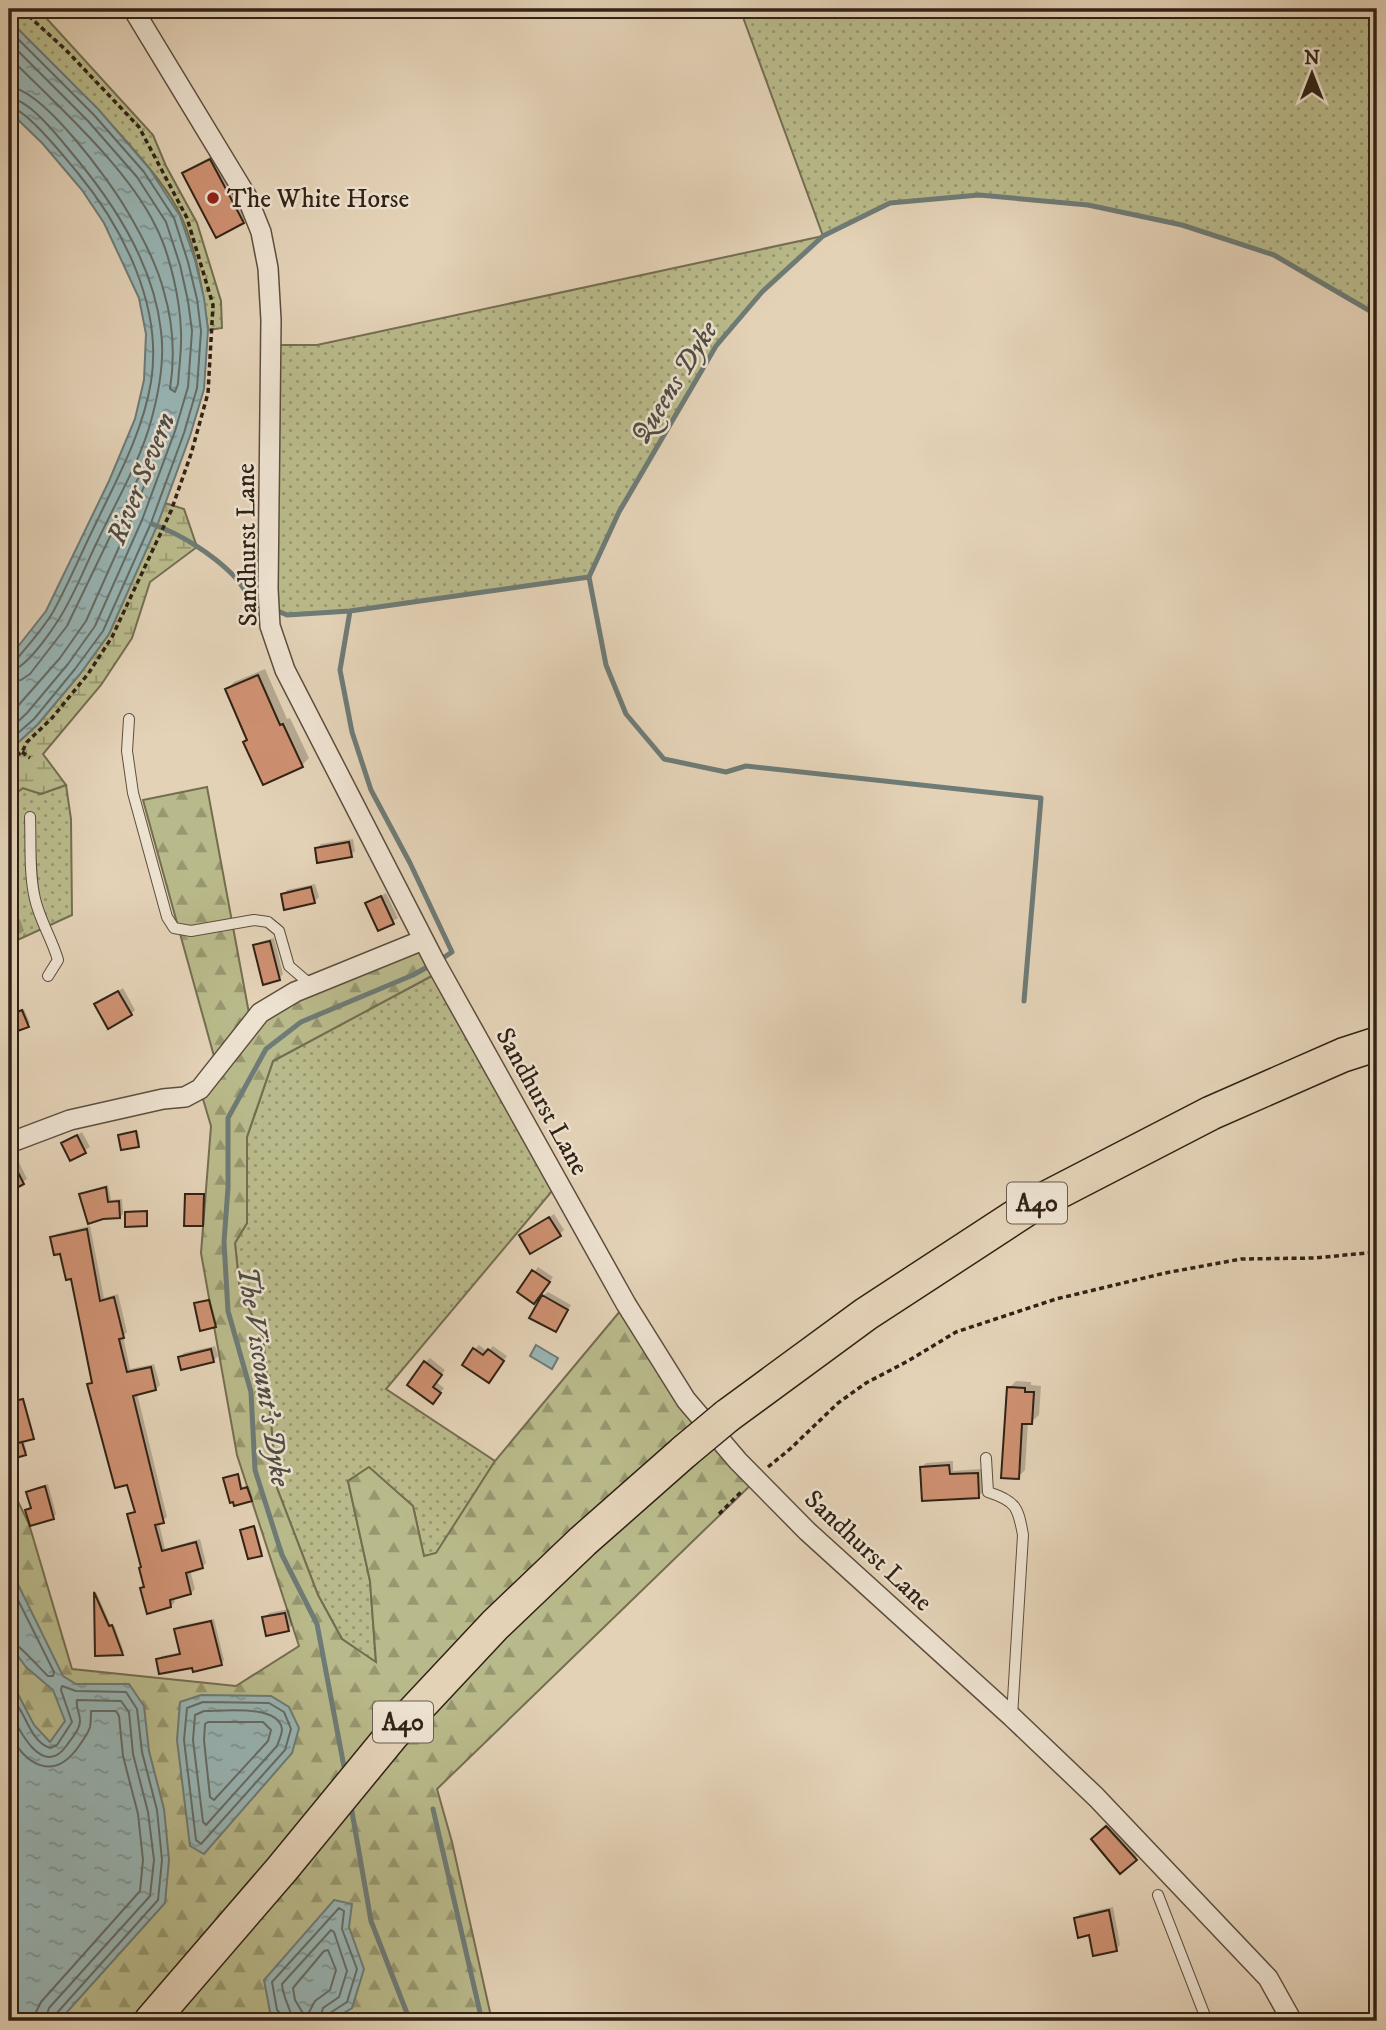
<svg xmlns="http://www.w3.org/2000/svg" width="1386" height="2030" viewBox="0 0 1386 2030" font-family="'IM FELL DW Pica',serif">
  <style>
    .grass { fill: url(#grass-dots); stroke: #746e50; stroke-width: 2 }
    .forest { fill: url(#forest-firs); stroke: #746e50; stroke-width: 2 }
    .wetland { fill: url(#wetland-marsh); stroke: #746e50; stroke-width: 2 }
    .water { fill: url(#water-ripples); stroke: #6e7b76; stroke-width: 2 }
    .shadow { fill: #0003 }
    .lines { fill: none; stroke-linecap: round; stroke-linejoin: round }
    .shore { stroke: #646c66; stroke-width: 2 }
    .stream { stroke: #6e7b76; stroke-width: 5 }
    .building { fill: #ce9172; stroke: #302215; stroke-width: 2 }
    .service-casing { stroke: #5d4e3e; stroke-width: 12 }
    .minor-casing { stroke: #5d4e3e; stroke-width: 22 }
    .trunk-casing { stroke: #302215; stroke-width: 36 }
    .path { stroke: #302215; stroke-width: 3.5; stroke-dasharray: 5 3.5; stroke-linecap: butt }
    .service { stroke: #ede2d0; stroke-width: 10 }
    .minor { stroke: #ede2d0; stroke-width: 19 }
    .trunk { stroke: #e4d2b7; stroke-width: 33 }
    .trunk-bridge-casing { stroke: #302215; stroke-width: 36; stroke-linecap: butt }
    .trunk-bridge { stroke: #e4d2b7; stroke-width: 33 }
    .poi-dot { fill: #8f2418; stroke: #ede2d0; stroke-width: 2.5 }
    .labels { text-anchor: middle; stroke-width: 5; stroke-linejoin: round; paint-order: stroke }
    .shield { fill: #ede2d0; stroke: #695c4d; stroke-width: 2 }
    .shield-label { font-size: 24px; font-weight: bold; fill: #302215 }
    .poi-label { font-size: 26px; fill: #302215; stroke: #ede2d0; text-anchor: start }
    .street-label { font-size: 26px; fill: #302215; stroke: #ede2d0 }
    .water-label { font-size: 28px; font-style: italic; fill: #4f4e45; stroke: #ede2d0 }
  </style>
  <defs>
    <pattern id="grass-dots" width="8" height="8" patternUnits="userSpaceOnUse" patternTransform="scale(1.75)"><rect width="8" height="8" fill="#b9ba8b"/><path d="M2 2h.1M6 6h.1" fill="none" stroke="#979770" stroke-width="1.8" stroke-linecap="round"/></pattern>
    <pattern id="forest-firs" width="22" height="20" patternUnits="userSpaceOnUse" patternTransform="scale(1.75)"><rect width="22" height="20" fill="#b9ba8b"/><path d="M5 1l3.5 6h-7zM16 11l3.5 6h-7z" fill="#979770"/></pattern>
    <pattern id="wetland-marsh" width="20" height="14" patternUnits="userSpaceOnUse" patternTransform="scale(1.75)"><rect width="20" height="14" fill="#b9ba8b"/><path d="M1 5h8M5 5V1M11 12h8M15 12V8" fill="none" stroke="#979770"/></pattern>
    <pattern id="water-ripples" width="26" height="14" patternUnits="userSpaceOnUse" patternTransform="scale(1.75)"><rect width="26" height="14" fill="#98b6b6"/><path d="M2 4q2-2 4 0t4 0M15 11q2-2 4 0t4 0" fill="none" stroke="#7c9493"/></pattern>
  </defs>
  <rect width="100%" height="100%" fill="#e4d2b7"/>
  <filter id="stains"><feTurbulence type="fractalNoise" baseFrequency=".00286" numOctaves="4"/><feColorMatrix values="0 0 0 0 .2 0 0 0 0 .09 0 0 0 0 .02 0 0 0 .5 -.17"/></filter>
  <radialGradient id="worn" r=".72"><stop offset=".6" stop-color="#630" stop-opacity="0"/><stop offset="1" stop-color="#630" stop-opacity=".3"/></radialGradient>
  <path class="grass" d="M9 9H38L153 135 166 166 197 223 221 301 222 328 208 330C203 293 197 251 181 216 169 190 147 165 128 143 90 100 49 60 9 20Z
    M740 9H1377V315L1274 255 1182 225 1087 205 979 195 890 203 823 236 762 292 716 346 619 512 589 577 350 611 287 615 269 608 271 345H317L823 236Z
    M66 785 71 819 72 915 9 944V798L23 788 41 794Z
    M441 971 558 1184 386 1389 495 1461 437 1553 424 1557 413 1506 369 1468 348 1481 370 1581 376 1663 342 1639 318 1595 277 1488 263 1337 240 1291 235 1243 247 1223V1137L273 1061Z"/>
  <path class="forest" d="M207 787 251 1024 423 940 441 971 273 1061 247 1137V1223L235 1243 240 1291 263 1337 277 1488 318 1595 342 1639 376 1662 370 1581 348 1481 369 1467 413 1506 424 1556 436 1553 495 1461 626 1304 686 1400 757 1479 437 1789 452 1842 492 2021H9V1483L29 1524 72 1669 236 1686 299 1646 237 1455 201 1253 211 1126 200 1089 217 1067 143 800Z"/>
  <path class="wetland" d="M165 503 184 509 197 547 150 582 132 638 101 685 43 754 66 785 41 794 23 788 9 798V751L38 724 80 674 109 634Z"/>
  <path class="water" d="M9 20 99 110 149 168 180 216 195 260 204 298 208 330 204 389 190 436 157 526 109 634 80 674 38 724 9 751V658L46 611 109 481 135 419 144 380 146 334 139 298 104 223 82 190 43 144 9 111Z
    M536 1345 558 1358 552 1369 530 1356Z
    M9 1566 63 1676 76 1684H129L144 1706 149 1751 164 1809 169 1860 165 1903 59 2021H9V1691L18 1694 34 1725 50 1742 65 1721 53 1690 26 1667 9 1644Z
    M201 1695 271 1696 289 1707 299 1728 292 1753 204 1854 190 1846 177 1740 180 1702Z
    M334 1900 352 1904 349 1927 364 1969 352 2008 330 2021H286L271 2017 264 1980Z"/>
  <path class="shadow" d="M217 153 250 215 243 222 185 174 192 167Z
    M265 669 287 719 290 718 309 758 302 765 249 739 227 689 234 682Z
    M353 839 355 851 351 855 317 849 321 844Z
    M315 884 319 897 314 902 283 895 287 890Z
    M386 893 398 918 378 929 367 904Z
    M20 919 24 931 9 940V924Z
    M274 938 283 974 279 979 255 946 260 942Z
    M123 988 135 1010 131 1014 97 1004Z
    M24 1009 30 1023 13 1031 9 1016Z
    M138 1131 140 1144 138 1146 120 1135Z
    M82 1132 90 1147 71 1159 63 1143Z
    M14 1152 27 1179 9 1190V1154Z
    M108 1185 111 1200 122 1199 123 1214 120 1217 81 1195 85 1192Z
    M188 1193H205L202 1224 186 1195Z
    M148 1210 146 1225 126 1212 128 1211Z
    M554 1214 564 1230 559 1235H521Z
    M90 1226 104 1298 118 1294 127 1332 123 1336 130 1369 154 1364 160 1385 156 1389 137 1393 167 1517 159 1523 165 1549 200 1539 206 1563 202 1567 190 1570 195 1589 191 1593 173 1597 175 1602 171 1606 142 1588 145 1585 143 1567 129 1514 136 1510 129 1483 89 1384 93 1381 72 1277 61 1252 52 1238 56 1234Z
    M538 1267 553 1277 538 1298 519 1292Z
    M548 1292 571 1305 555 1330 543 1296Z
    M210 1299 217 1324 215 1326 196 1304Z
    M479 1345 488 1352 493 1346 507 1356 493 1376 474 1350Z
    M215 1346 218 1356 213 1361 180 1357 184 1353Z
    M430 1358 445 1370 436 1382 444 1388 433 1401 425 1362Z
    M1016 1381 1031 1382V1385L1041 1386 1039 1415 1031 1422H1028L1025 1470 1018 1477 1009 1388Z
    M24 1398 34 1435 23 1439 27 1452 25 1454 12 1457 9 1447 15 1443 9 1418V1402Z
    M953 1461V1471L981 1469 983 1492 978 1496 922 1467 926 1463Z
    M239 1474 243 1489 249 1486 253 1498 251 1499 226 1477Z
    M48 1484 56 1514 53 1518 27 1511 32 1506 28 1492 32 1489Z
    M255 1526 263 1553 261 1555 244 1529Z
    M96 1592 111 1626 114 1625 124 1652 122 1653 97 1654Z
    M289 1609 292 1625 288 1630 264 1618 269 1613Z
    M214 1619 224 1660 221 1664 193 1666 158 1660 162 1656 182 1652 176 1630 179 1626Z
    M1112 1823 1140 1854 1121 1871 1098 1834Z
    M1377 1842V1873H1374L1373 1847Z
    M1113 1907 1120 1945 1116 1949 1090 1933 1076 1919 1080 1914Z"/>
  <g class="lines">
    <path class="shore" d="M9 30 94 115 144 172 174 218 188 262 197 299 201 331 197 388 184 433 151 523 103 631 75 669 34 719 9 741
      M9 42 88 121 137 177 166 222 180 265 188 301 192 331 188 387 175 431 142 520 95 626 68 664 27 713 9 730
      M9 57C56 104 128 168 156 227 170 254 180 300 181 331 182 348 179 367 178 384L175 392 170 389C175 357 173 323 164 292 157 264 141 234 126 209 109 180 42 88 9 87
      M9 98C30 99 62 141 75 157 116 206 154 266 161 331 165 361 159 392 151 421 141 459 116 502 99 538 86 564 75 594 59 619 50 633 25 670 9 671
      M9 107C26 108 65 158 77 172 124 229 163 307 151 382 143 431 118 477 97 521 82 551 69 583 53 612 43 629 29 644 17 659L9 662
      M9 681 21 680 30 674 67 626 143 468 148 466 150 470 133 516 86 621 60 658 9 716
      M9 1582 54 1672 53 1676H48C39 1668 18 1642 9 1641
      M9 1699C26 1706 27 1740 50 1748L57 1745 72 1722 61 1690 62 1686 76 1691 126 1692 137 1709 142 1752 157 1810 162 1860 158 1900 56 2014 54 2021
      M203 1702 269 1703 284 1712 291 1729 285 1750 201 1844 196 1840 184 1740 187 1708Z
      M9 1710C19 1730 43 1780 67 1745 71 1739 77 1733 79 1726 83 1717 75 1709 77 1700L121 1701 129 1712 133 1754 148 1812 154 1860 150 1896 49 2008 45 2021
      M204 1711C222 1711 279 1704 282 1729 282 1734 279 1741 277 1746L206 1825 203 1822 193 1740 195 1715Z
      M208 1722H263L271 1730 268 1741 214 1800 210 1797 204 1740 205 1724Z
      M9 1733C26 1766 54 1782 79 1746 83 1740 88 1734 90 1727 91 1722 91 1716 91 1711H116L119 1716 123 1756 138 1814 143 1860 140 1891 41 2002 36 2012 35 2021
      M328 1950 336 1970 330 1990 315 2001 308 2014 304 2015 295 2000 293 1988 324 1951Z
      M283 2021 282 2015 277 2010 272 1982 339 1908 344 1911 342 1929 357 1969 347 2002 330 2013 327 2021
      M292 2021C292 2009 283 2000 282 1984L331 1930 334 1932 347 1971 339 1997 323 2008 319 2021"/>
    <path class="stream" d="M152 524C181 534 212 554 233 575 246 588 245 598 264 605
      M589 577 606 665 626 714 664 759 726 772 746 766 1041 798 1024 1001
      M273 609 287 615 350 611 589 577 619 512 716 346 762 292 823 236 890 203 979 195 1088 205 1182 225 1274 255 1377 315
      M350 611 340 670 352 732 371 790 410 863 452 952 440 960
      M345 1772 317 1624 282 1555 255 1470 251 1392 228 1311 224 1242 228 1188V1118L266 1049 301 1022 413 975 431 965
      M351 1806 371 1921 410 2021
      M433 1809 482 2021"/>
  </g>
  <path class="building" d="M210 159 244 223 216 238 182 173Z
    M258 675 280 725 283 724 303 767 263 785 243 742 247 740 225 689Z
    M349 842 352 857 317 863 315 848Z
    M311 887 315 903 284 910 281 894Z
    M381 896 394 924 378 931 365 903Z
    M270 941 280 980 263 985 253 945Z
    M118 991 132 1015 108 1029 94 1004Z
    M22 1010 29 1027 12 1033 9 1026V1015Z
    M136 1131 139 1147 121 1150 118 1135Z
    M77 1135 86 1153 70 1161 61 1143Z
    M9 1155 24 1184 9 1192Z
    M106 1187 108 1202 119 1201 120 1218 103 1219 88 1224 79 1194Z
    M185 1194H204L203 1226H184Z
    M147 1211V1226L125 1227V1212Z
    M549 1217 561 1236 530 1254 519 1235Z
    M87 1229 100 1301 114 1297 124 1338 119 1339 127 1372 151 1367 156 1390 133 1396 164 1523 155 1525 162 1551 196 1542 203 1568 186 1573 191 1594 170 1600 171 1607 147 1614 140 1588 144 1587 139 1568 141 1567 127 1514 135 1512 127 1485 115 1488 87 1384 92 1383 71 1279 66 1280 60 1254 54 1255 50 1237Z
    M532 1270 550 1282 534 1304 517 1292Z
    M542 1295 568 1310 556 1332 529 1318Z
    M209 1300 216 1327 200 1331 194 1303Z
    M473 1348 483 1355 488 1349 504 1361 489 1383 462 1365Z
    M211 1349 214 1362 181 1370 178 1357Z
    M424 1361 442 1375 433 1387 441 1393 433 1404 407 1385Z
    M1007 1387 1025 1388V1392H1034L1032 1424H1022L1019 1479 1001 1478Z
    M23 1399 34 1439 14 1444 9 1425V1402Z
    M22 1442 26 1455 9 1460V1445Z
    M949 1465 950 1474 978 1473 979 1498 922 1501 920 1467Z
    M238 1474 241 1489 247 1487 252 1501 234 1506 233 1502 230 1503 223 1478Z
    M45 1486 54 1519 30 1526 25 1510 31 1508 26 1492Z
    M254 1526 262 1556 248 1559 240 1530Z
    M94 1592 109 1626 112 1625 123 1655 95 1656Z
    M285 1613 289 1631 266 1636 262 1617Z
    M211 1621 222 1665 193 1672 192 1668 159 1674 156 1659 180 1654 174 1629Z
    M1106 1826 1137 1860 1120 1874 1091 1839Z
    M1109 1910 1117 1951 1093 1956 1089 1935 1078 1938 1074 1918Z"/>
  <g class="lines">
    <defs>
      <path id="service" d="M129 719 127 751 133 793 167 917 174 928 191 931 254 920 268 922 279 931 289 966 311 985
        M30 817C31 844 29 874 35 899 40 921 52 939 58 960L48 976
        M986 1458 988 1492C1016 1501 1018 1507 1023 1535L1012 1716
        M1158 1895 1207 2021"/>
      <path id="minor" d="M133 9 247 197 261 232 268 268 271 320 268 589 270 626 285 670 435 962 626 1304 686 1400 738 1461 807 1531 1012 1717 1096 1797 1268 1978 1292 2021
        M9 1143 70 1120 163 1099 185 1097 200 1089 260 1013 295 992 423 940"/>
      <path id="trunk" d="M727 1416 866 1314 1033 1205 1211 1113 1343 1055 1377 1044
        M151 2021 282 1869 392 1735 495 1625 583 1541 685 1451"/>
    </defs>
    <use href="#service" class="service-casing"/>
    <use href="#minor" class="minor-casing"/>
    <use href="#trunk" class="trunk-casing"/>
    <path class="path" d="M22 752 30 758
      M9 760 22 752 27 742 52 718 88 674 112 637 171 511 191 454 208 393 213 305 187 218 139 127 66 50 21 9
      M768 1467 790 1449 838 1403 866 1383 908 1361 956 1332 1056 1299 1165 1273 1241 1259 1315 1258 1377 1252
      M719 1514 742 1491"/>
    <use href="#service" class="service"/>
    <use href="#minor" class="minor"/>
    <use href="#trunk" class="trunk"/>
    <defs>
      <path id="trunk-bridge" d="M685 1451 727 1416"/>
    </defs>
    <use href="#trunk-bridge" class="trunk-bridge-casing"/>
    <use href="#trunk-bridge" class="trunk-bridge"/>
  </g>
  <circle class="poi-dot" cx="213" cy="198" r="7"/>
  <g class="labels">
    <g class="shield">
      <rect x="1007" y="1182.5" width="60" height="41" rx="5"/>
      <rect x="373" y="1701.5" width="60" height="41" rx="5"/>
    </g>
    <g class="shield-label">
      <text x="1037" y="1211">A40</text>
      <text x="403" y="1730">A40</text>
    </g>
    <g class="poi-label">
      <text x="227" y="207">The White Horse</text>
    </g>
    <g class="street-label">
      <text transform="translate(246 545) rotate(-91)" y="9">Sandhurst Lane</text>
      <text transform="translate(543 1101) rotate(61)" y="9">Sandhurst Lane</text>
      <text transform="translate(869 1550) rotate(43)" y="9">Sandhurst Lane</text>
    </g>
    <g class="water-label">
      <text transform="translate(673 382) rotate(-58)" y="10">Queens Dyke</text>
      <text transform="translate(140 478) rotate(-68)" y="10">River Severn</text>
      <text transform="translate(265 1376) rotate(81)" y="10">The Viscount's Dyke</text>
    </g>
  </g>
  <rect width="1386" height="2030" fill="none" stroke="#e4d2b7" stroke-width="35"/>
  <rect x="10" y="10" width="1365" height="2009" fill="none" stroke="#302215" stroke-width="3.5"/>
  <rect x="18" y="18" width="1351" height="1995" fill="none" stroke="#302215" stroke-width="2"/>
  <g transform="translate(1312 74)" stroke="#ede2d0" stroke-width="5" paint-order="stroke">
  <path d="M0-5L12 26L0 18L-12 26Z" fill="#302215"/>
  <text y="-10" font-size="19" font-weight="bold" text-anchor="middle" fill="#302215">N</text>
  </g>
  <rect width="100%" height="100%" filter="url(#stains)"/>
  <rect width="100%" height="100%" fill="url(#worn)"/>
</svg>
